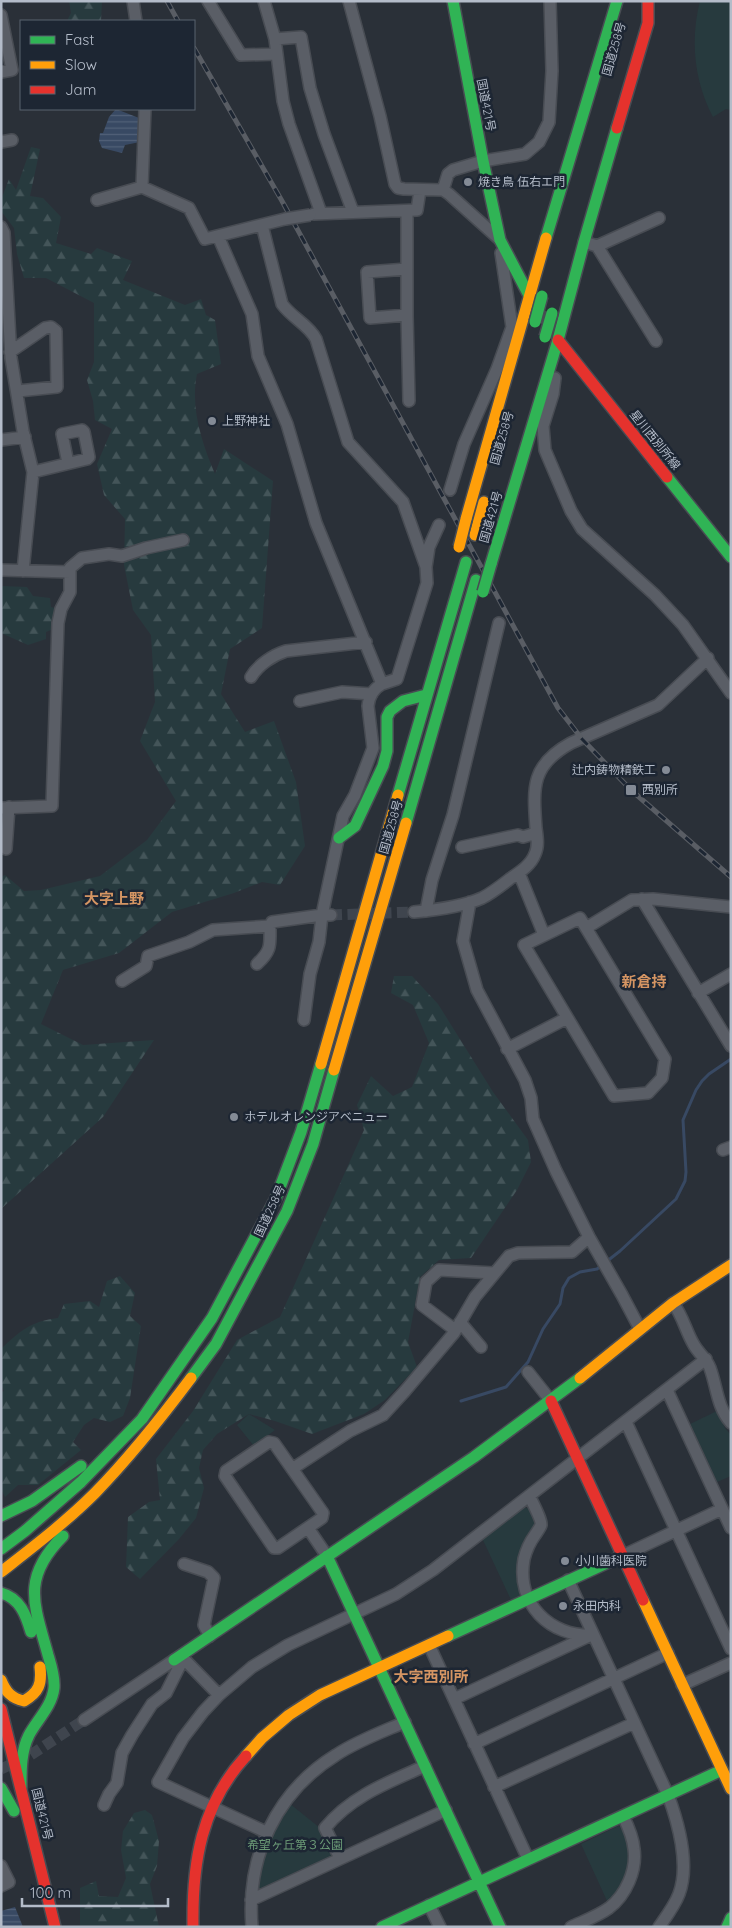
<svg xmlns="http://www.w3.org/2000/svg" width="732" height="1928" viewBox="0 0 732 1928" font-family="Quicksand,'Noto Sans JP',sans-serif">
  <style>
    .green { fill: #273a3e }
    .forest { fill: url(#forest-firs) }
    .water { fill: url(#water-rules) }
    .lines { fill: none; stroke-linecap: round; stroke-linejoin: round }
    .stream { stroke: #384963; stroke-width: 3 }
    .street-tunnel { stroke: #3f454e; stroke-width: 11; stroke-dasharray: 11 5.5; stroke-linecap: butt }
    .street-casing { stroke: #484c53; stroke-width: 14 }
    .fast-casing { stroke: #484c53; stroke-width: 14 }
    .slow-casing { stroke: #484c53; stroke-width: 14 }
    .jam-casing { stroke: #484c53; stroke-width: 14 }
    .street { stroke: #5a5e66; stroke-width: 11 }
    .fast { stroke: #30b455; stroke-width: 11 }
    .slow { stroke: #ff9f0a; stroke-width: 11 }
    .jam { stroke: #e5322d; stroke-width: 11 }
    .rail-casing { stroke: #595d64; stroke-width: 5 }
    .rail { stroke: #1d2633; stroke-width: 3; stroke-dasharray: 9; stroke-linecap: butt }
    .street-bridge-casing { stroke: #484c53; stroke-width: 14; stroke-linecap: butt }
    .fast-bridge-casing { stroke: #474c53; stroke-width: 14; stroke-linecap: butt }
    .slow-bridge-casing { stroke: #474c53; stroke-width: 14; stroke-linecap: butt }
    .street-bridge { stroke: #5a5e66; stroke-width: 11 }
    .fast-bridge { stroke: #30b455; stroke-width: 11 }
    .slow-bridge { stroke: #ff9f0a; stroke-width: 11 }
    .poi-dot { fill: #848b96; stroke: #1d2633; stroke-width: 2 }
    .labels { text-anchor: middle; stroke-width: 5; stroke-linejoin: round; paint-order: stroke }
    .street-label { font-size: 12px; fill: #b4bcc9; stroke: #1d2633 }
    .poi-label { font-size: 12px; fill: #b4bcc9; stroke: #1d2633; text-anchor: start }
    .park-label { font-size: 12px; fill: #6b9a76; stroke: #1d2633 }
    .quarter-label { font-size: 15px; font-weight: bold; fill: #d59563; stroke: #1d2633 }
  </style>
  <defs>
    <pattern id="forest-firs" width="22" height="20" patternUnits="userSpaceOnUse" patternTransform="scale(1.25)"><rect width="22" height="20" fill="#273a3e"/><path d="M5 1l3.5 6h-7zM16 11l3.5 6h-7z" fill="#445559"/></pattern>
    <pattern id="water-rules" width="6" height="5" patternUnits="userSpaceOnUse" patternTransform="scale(1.25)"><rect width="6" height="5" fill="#384963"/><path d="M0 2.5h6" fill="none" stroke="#526178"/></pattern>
  </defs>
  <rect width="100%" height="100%" fill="#2a3038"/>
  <path class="green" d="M700 1H731V110L726 109 713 117C694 81 690 40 700 1Z
    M717 1411 725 1428 731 1435V1476L717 1482 690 1424Z
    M249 1414 275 1430 254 1446 237 1425Z
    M523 1507 529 1509 536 1522 521 1590 519 1596 511 1600 482 1538Z
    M289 1803 320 1828 333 1854 331 1859 263 1891 256 1886 271 1833Z
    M618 1826 624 1828C626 1835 630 1844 630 1852 632 1871 621 1890 608 1903L581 1844Z"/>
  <path class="forest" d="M69 1H102L101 21H67L71 13Z
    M31 147 40 149 30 196 43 198 61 217 56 243 91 254 97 248 132 261 123 280 185 305 201 299 206 315 215 320 221 364 197 374C190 408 202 443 215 474L224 449 273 481 262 628 230 649 221 694 245 732 274 721 296 782 305 846 280 885 262 882 234 893 172 912 119 953 63 970 41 1024 83 1045 154 1040 103 1117 1 1209V877L5 875 24 891 41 890 100 876 147 840 176 801 140 741 155 702 151 635 133 610 124 565 125 519 104 495 97 464 112 429 95 420 93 401 87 380 94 362V303L46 278H24L17 254 14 228 1 211V200L9 179 16 190Z
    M1 586 27 587 33 596 50 598 51 607 58 609 53 629 46 632V639L28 645 1 633Z
    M394 976H412L438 1004 493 1092 528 1140 531 1162 517 1190 471 1258 439 1260 420 1277 408 1342 417 1367 385 1400 364 1414 312 1434 275 1421 249 1414 217 1434 203 1450 199 1468 204 1488 196 1518 179 1539 140 1579 126 1567 128 1517 149 1502 160 1500 156 1459 193 1411 237 1340 280 1317 364 1130 357 1105 371 1076 393 1096 412 1087 429 1043 413 1005 391 993Z
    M120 1276 135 1293 130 1316 141 1326 130 1398 123 1416 110 1422 94 1418 84 1425 73 1442 81 1450 38 1485H18L5 1497 1 1489V1392L4 1391 1 1385V1349C20 1331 31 1321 58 1318L64 1304 90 1301 99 1307 107 1281Z
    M145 1810 152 1815 159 1841 157 1866 150 1884 159 1927H80V1888L96 1881 99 1896 118 1897 126 1878 121 1850 123 1831 134 1813Z"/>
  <path class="water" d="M116 109 139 118 140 142 125 145 122 153 102 148 99 141 100 133H103L109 117Z
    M15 1907 23 1927H1V1911Z"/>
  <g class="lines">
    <path class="stream" d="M461 1401 506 1387 528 1362 543 1329 560 1304 563 1288 569 1278 580 1272 597 1269 620 1251 676 1199 685 1181 686 1172 683 1120 696 1090 702 1081 709 1074 731 1059"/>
    <path class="street-tunnel" d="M331 915 414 912
      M1 1769 29 1756 84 1720"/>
    <defs>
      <path id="street" d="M133 1 136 21
        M208 1 241 55 277 54
        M264 1 275 39 283 101 289 124 321 213
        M349 1 380 116 395 184 398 188 404 189 443 190 449 194 498 238
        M1 15 12 70 1 72
        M275 39 301 37 310 88 324 134 353 212
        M1 142 12 140
        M142 187 145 109
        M443 190 448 174 453 170 483 161 525 154 539 142 549 122 552 71 550 1
        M97 200 142 187 189 208 205 239 285 219
        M407 211V315L409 401
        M314 214 417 210 420 190
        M262 225 282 304C292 318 308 324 316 339L348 442 403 502 426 567
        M1 227 4 233 11 358 23 431 33 472 23 571
        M218 236 252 314 258 356 287 424 316 523 382 684C373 689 369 696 368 706L373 748 355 795 343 816 322 915H331
        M584 242 597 246 656 341
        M597 246 659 218
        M407 315 370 318 367 272 407 269
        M10 352 45 328 51 327 56 331 57 387 18 391
        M555 378 553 394 543 426 545 450 571 511 582 529 655 595 683 625 731 693
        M1 440 25 437
        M33 472 87 459 89 457 84 432 82 430 62 434 68 463
        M450 490 464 444 497 369 512 327 501 253
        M1 570 70 572
        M251 677C258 665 273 655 286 651L366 642
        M382 684 397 679 427 583 426 567 429 547 439 525
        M300 701 342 692 372 694
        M1 808 52 806 58 623 61 609 70 592V568L82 558 109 554 122 556 146 548 183 540
        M462 847 518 835 523 837 536 833
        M6 849 9 807
        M519 873 544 935
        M642 899 731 1046
        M470 902 463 941 477 990 525 1080 531 1098 533 1119 556 1171 589 1237 622 1295 640 1329
        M426 911 432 880 453 815 499 623
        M414 912C436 910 462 907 482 898 492 893 502 885 511 878 520 872 531 865 535 854 539 846 537 836 536 828 533 787 531 765 571 743L658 705 708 658
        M580 918 665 1059 662 1078 648 1093 614 1096 524 945Z
        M586 928 632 900 653 899 731 907
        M257 964C272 950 270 945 270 926
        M122 981 146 966 148 956 189 942 213 930 270 926 272 922 322 915 319 942 310 974 304 1020
        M698 993 731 974
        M507 1049 567 1018
        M723 1150 731 1147
        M673 1303C683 1316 686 1332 694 1345 699 1354 707 1359 710 1368 717 1387 717 1407 731 1423
        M460 1322 481 1347
        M455 1330 422 1305 426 1282 439 1270 494 1273
        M528 1372 551 1401
        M667 1390 731 1528
        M626 1422 731 1649
        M269 1442 274 1443 323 1513 322 1518 278 1548H274L225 1476 226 1471Z
        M292 1469 350 1431 383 1415 405 1391 454 1333 475 1297 509 1256 518 1253 572 1252 589 1237
        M530 1497C532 1502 542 1520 541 1525 540 1528 537 1532 535 1535 530 1542 526 1551 524 1559 516 1604 550 1637 593 1635
        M308 1528 327 1556
        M622 1556 722 1509
        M184 1564 208 1572 214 1578 204 1625 210 1636
        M568 1580 668 1795C678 1822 690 1865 679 1894 675 1905 666 1917 659 1927
        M429 1645 528 1859
        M181 1656 219 1695
        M682 1685 731 1663
        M454 1699 589 1636
        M84 1720 174 1660
        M474 1744 668 1653
        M494 1787 634 1723
        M104 1805 109 1794 117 1783 122 1753 132 1735 152 1704 166 1693 183 1659
        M266 1832 158 1782 183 1738 203 1712 219 1695 252 1667 288 1645 396 1594 433 1570 706 1359
        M340 1858 325 1828C351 1796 389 1782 425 1766
        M1 1866 9 1882 1 1886
        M251 1900 446 1810
        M429 1905 440 1927
        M252 1927C246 1857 276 1792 336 1755 357 1741 382 1732 405 1722
        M571 1927C584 1921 598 1916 609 1908 626 1895 637 1870 634 1849 633 1837 628 1826 623 1816"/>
      <path id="fast" d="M453 1 483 161 500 240 533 303
        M546 238 617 1
        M667 477 731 557
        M491 564 558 340 584 242 617 128
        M398 795 466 562
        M406 823 476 580
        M339 838 355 826 383 766 387 751V717L390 711 403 701 426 695
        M191 1378 216 1344 287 1211 313 1144 334 1070
        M1 1516 32 1501 81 1466
        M1 1549 25 1531 81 1482 142 1419 212 1318 276 1198 301 1132 321 1064
        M327 1556 500 1927
        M1 1593C20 1598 26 1615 31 1632
        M448 1636 622 1556
        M174 1660 474 1457 580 1378
        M21 1787C21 1769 21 1751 29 1735 37 1720 52 1706 54 1688 55 1677 51 1665 48 1655 34 1604 21 1578 63 1536
        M1 1788 14 1811
        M382 1927 722 1770
        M727 1927 731 1918"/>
      <path id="slow" d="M466 519 546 238
        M475 535 484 502
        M321 1064 398 795
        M334 1070 406 823
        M580 1378 673 1303 731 1265
        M1 1572C33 1547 66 1522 95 1493 130 1457 161 1418 191 1378
        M643 1600 731 1789
        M1 1680C6 1692 11 1698 24 1701 39 1692 42 1684 40 1667
        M246 1756 262 1738 289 1715 320 1695 448 1636"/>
      <path id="jam" d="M617 128 648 23V1
        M558 340 667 477
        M551 1401 643 1600
        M1 1709 55 1927
        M193 1927C192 1863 201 1805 246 1756"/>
    </defs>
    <use href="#street" class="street-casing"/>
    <use href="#fast" class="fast-casing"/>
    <use href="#slow" class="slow-casing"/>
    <use href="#jam" class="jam-casing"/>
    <use href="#street" class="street"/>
    <use href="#fast" class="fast"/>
    <use href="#slow" class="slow"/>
    <use href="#jam" class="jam"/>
    <defs>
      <path id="rail" d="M167 1 178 21
        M194 48 282 201 558 708 582 739 631 790 731 877"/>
    </defs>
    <use href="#rail" class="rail-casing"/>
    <use href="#rail" class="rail"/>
    <defs>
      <path id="street-bridge" d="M285 219 310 215"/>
      <path id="fast-bridge" d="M535 322 542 296
        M545 337 552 313
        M483 592 491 564"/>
      <path id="slow-bridge" d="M459 547 466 519"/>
    </defs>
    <use href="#street-bridge" class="street-bridge-casing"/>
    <use href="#fast-bridge" class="fast-bridge-casing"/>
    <use href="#slow-bridge" class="slow-bridge-casing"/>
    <use href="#street-bridge" class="street-bridge"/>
    <use href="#fast-bridge" class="fast-bridge"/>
    <use href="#slow-bridge" class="slow-bridge"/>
  </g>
  <g class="poi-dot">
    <circle cx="468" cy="182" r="5"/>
    <circle cx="212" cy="421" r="5"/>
    <circle cx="666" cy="770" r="5"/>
    <rect x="625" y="784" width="12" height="12" rx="2.5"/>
    <circle cx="234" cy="1117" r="5"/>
    <circle cx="565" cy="1561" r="5"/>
    <circle cx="563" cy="1606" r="5"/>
  </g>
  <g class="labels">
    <g class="street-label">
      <text transform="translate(614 49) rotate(-74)" y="4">国道258号</text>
      <text transform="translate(486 105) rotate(79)" y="4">国道421号</text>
      <text transform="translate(502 438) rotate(-74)" y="4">国道258号</text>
      <text transform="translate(655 440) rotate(51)" y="4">星川西別所線</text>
      <text transform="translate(491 517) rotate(-74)" y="4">国道421号</text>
      <text transform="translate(391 827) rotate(-74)" y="4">国道258号</text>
      <text transform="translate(270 1211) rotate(-65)" y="4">国道258号</text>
      <text transform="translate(42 1814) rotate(76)" y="4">国道421号</text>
    </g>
    <g class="poi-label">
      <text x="478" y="186">焼き鳥 伍右エ門</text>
      <text x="222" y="425">上野神社</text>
      <text x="656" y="774" text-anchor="end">辻内鋳物精鉄工</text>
      <text x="642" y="794">西別所</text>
      <text x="244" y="1121">ホテルオレンジアベニュー</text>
      <text x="575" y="1565">小川歯科医院</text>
      <text x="573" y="1610">永田内科</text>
    </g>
    <g class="park-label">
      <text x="295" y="1849">希望ヶ丘第３公園</text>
    </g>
    <g class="quarter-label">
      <text x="114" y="904">大字上野</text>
      <text x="644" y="987">新倉持</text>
      <text x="431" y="1682">大字西別所</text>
    </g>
  </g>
  <rect width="732" height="1928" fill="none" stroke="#b4bcc9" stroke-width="5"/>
  <rect x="20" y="20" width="175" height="90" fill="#1d2633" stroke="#59626f"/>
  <rect x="30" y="36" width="25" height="8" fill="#30b455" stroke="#59626f"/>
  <text x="65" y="45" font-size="15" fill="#b4bcc9">Fast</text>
  <rect x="30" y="61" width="25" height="8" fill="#ff9f0a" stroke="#59626f"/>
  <text x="65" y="70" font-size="15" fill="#b4bcc9">Slow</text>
  <rect x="30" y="86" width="25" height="8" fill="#e5322d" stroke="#59626f"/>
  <text x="65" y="95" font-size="15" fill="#b4bcc9">Jam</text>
  <path d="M22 1898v8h146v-8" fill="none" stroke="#b4bcc9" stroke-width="2.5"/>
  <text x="30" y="1898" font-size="15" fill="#b4bcc9" stroke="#1d2633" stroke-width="4" paint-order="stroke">100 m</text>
</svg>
